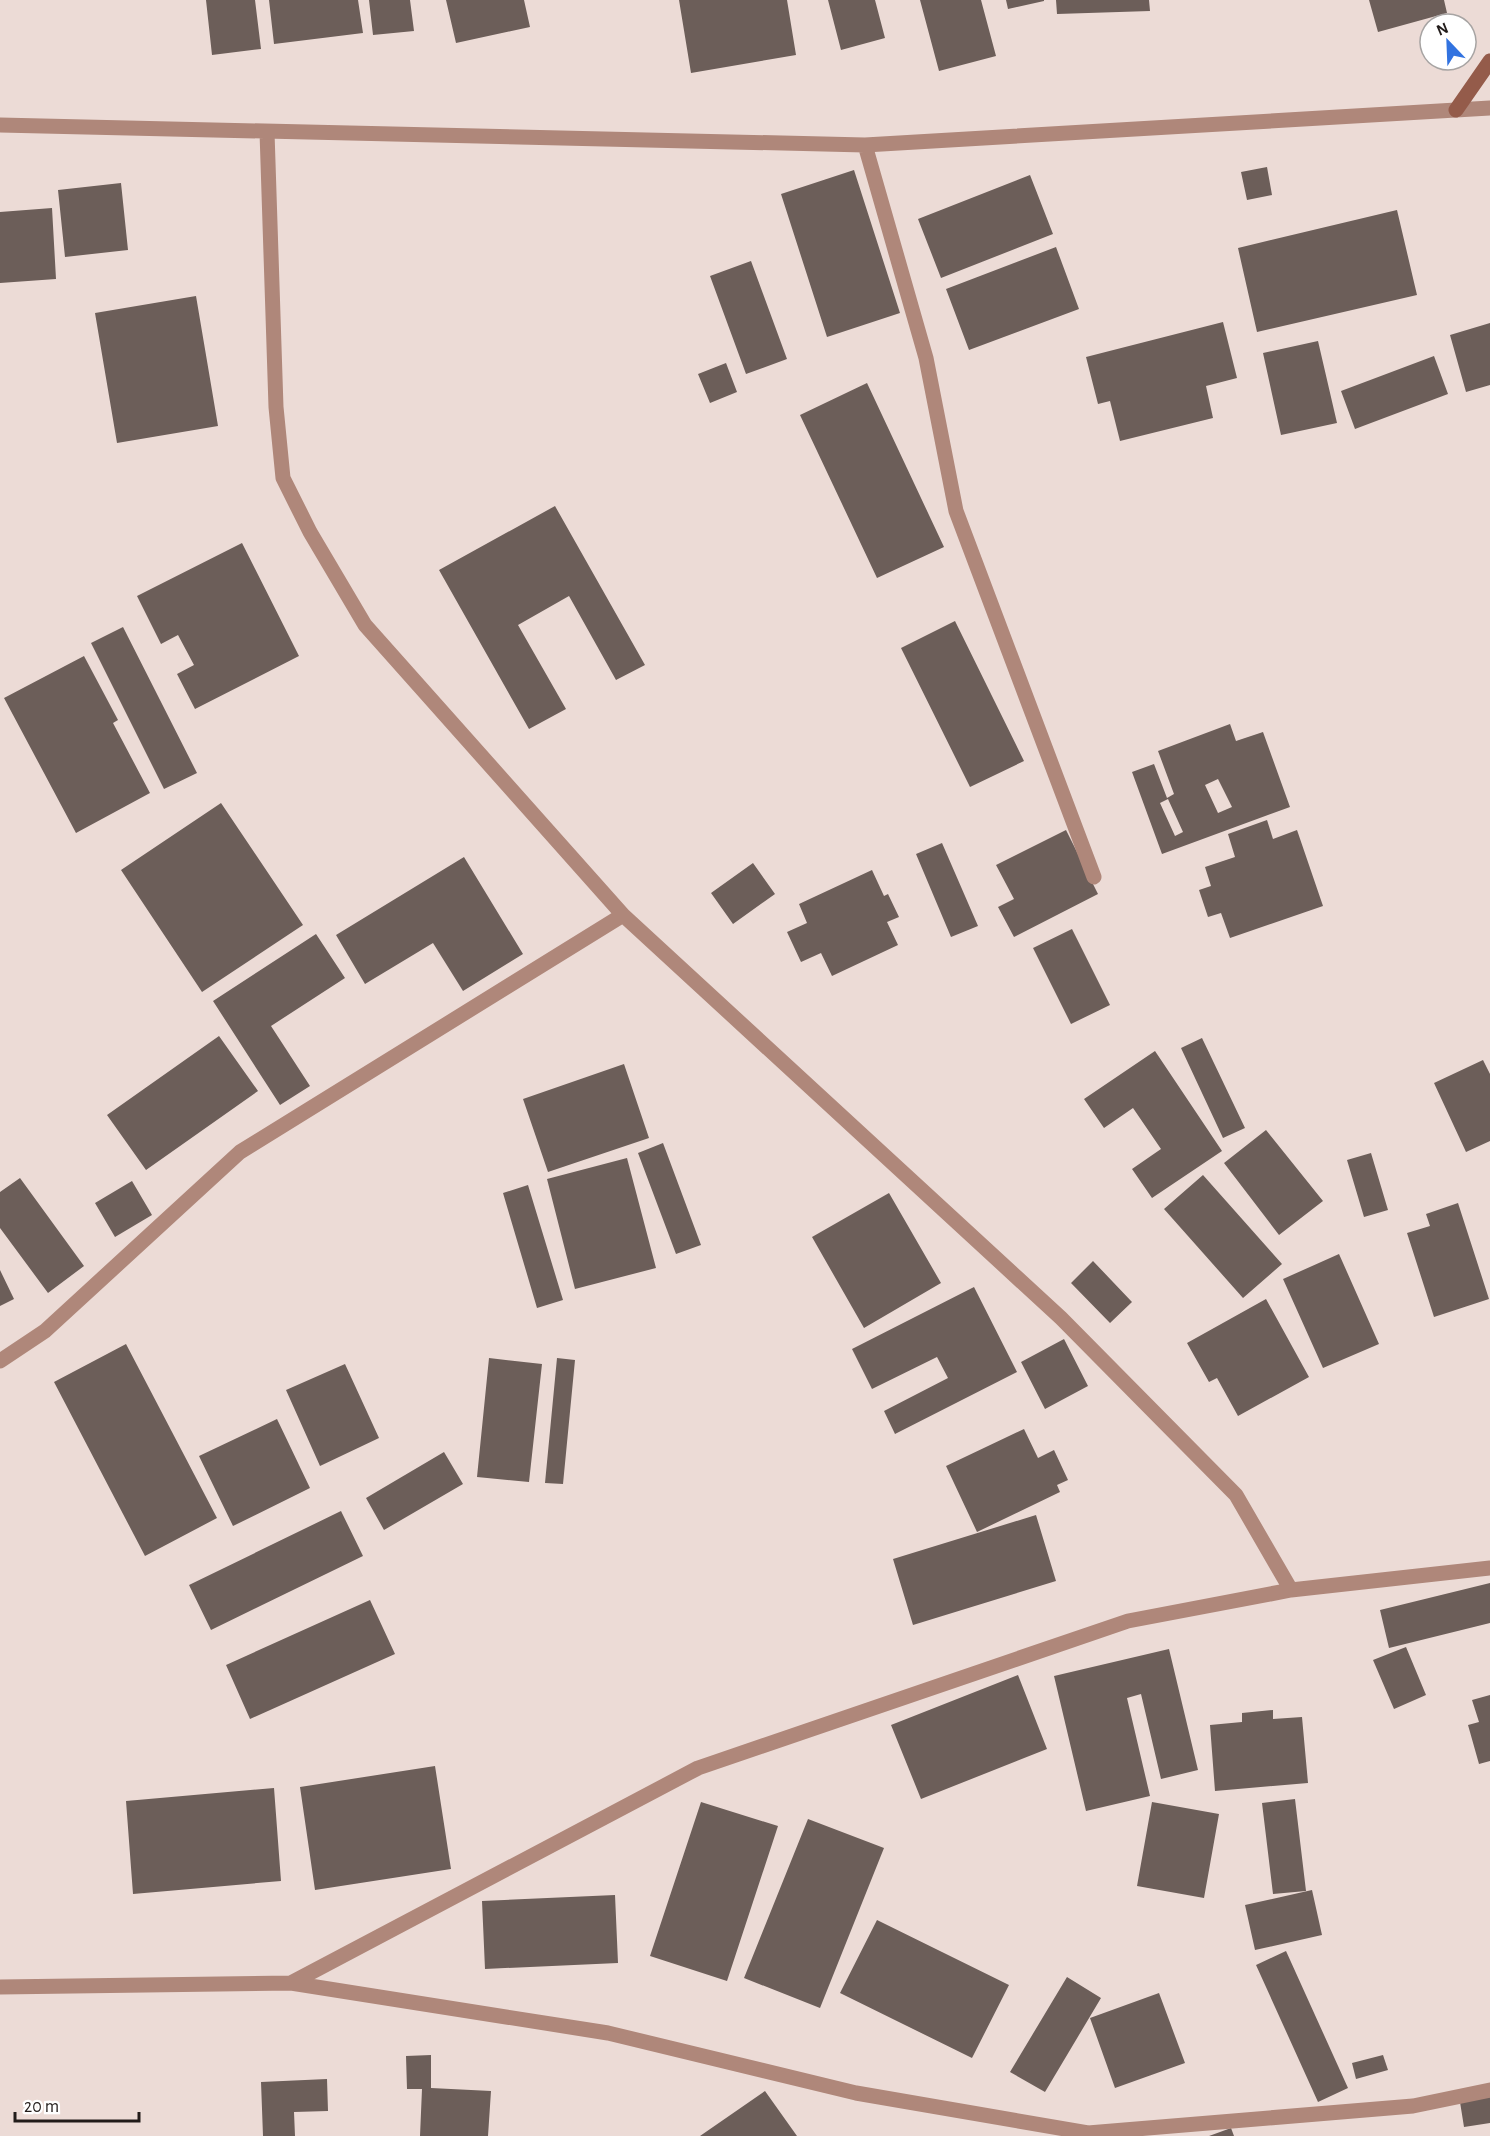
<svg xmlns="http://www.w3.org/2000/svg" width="1490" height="2136" viewBox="0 0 1490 2136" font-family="'Alegreya Sans',sans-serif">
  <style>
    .building { fill: #6c5e59; fill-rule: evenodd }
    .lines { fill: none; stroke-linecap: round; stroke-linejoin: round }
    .street { stroke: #af877a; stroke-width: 15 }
    .secondary { stroke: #945b4a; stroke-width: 15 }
  </style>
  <rect width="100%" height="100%" fill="#ecdbd6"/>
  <path class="building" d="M206 0H255L261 49 212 55Z
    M269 0H358L363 33 274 44Z
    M369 0H410L414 31 373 35Z
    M446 0H524L530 27 456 43Z
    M679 0H787L796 55 691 73Z
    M828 0H875L885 38 841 50Z
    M920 0H981L996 56 939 71Z
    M1006 0H1044V1L1008 9Z
    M1056 0H1149L1150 11 1057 14Z
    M1369 0H1444L1447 13 1378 32Z
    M1267 167 1272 195 1247 200 1241 172Z
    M854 170 900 313 827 337 781 194Z
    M1030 175 1053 234 941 278 918 219Z
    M121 183 128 250 65 257 58 190Z
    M52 208 56 279 0 283V212Z
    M1397 210 1417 295 1257 332 1238 248Z
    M1056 247 1079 309 969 350 946 289Z
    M751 261 787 359 746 374 710 276Z
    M196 296 218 426 117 443 95 313Z
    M1223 322 1237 378 1206 386 1213 418 1120 441 1110 401 1098 404 1086 357Z
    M1490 323V385L1466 392 1450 335Z
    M1318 341 1337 423 1281 435 1263 353Z
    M1434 356 1448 394 1355 429 1341 391Z
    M726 363 737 392 710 403 698 374Z
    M867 383 944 547 877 578 800 415Z
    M555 506 645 665 616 680 569 596 518 625 566 709 529 729 439 570Z
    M242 543 299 656 195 709 177 674 194 665 178 635 161 644 137 596Z
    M955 621 1024 761 970 787 901 648Z
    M123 627 197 773 164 789 91 643Z
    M84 656 118 720 113 723 150 793 76 833 4 698Z
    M1230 724 1236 741 1263 732 1290 807 1162 854 1132 772 1154 764 1167 798 1174 794 1158 751ZM1218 779 1232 807 1218 813 1205 785ZM1168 799 1183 832 1175 836 1160 803Z
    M221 803 303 925 202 992 121 870Z
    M1267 820 1273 839 1297 830 1323 906 1230 938 1221 913 1208 917 1199 890 1211 886 1205 867 1235 857 1228 834Z
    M1066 830 1098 894 1014 937 998 907 1014 899 996 865Z
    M942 843 978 926 951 937 916 854Z
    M464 857 523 954 463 991 433 943 365 984 336 935Z
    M753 863 775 894 733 924 711 893Z
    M872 870 884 896 888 894 899 917 887 922 898 945 832 976 821 953 801 962 787 932 807 923 799 904Z
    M1072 929 1110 1005 1071 1024 1033 948Z
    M316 934 345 978 271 1026 310 1086 280 1105 213 1001Z
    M219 1036 258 1091 146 1170 107 1115Z
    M1202 1038 1245 1128 1223 1138 1181 1048Z
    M1155 1051 1222 1151 1152 1198 1132 1169 1161 1149 1133 1108 1104 1128 1084 1099Z
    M1483 1060 1490 1074V1141L1466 1152 1434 1083Z
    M624 1064 649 1138 548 1172 523 1099Z
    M1266 1130 1323 1201 1279 1235 1224 1163Z
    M663 1143 701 1245 676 1254 638 1153Z
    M1371 1153 1388 1210 1364 1217 1347 1160Z
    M627 1158 656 1268 575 1289 547 1179Z
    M1203 1175 1282 1264 1243 1298 1164 1209Z
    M20 1178 84 1266 48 1293 0 1228V1192Z
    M132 1181 152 1215 115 1237 95 1203Z
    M528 1185 563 1300 537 1308 503 1193Z
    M889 1193 941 1283 864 1328 812 1237Z
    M1458 1203 1489 1299 1434 1317 1407 1233 1430 1226 1426 1214Z
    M1339 1254 1379 1344 1323 1368 1283 1279Z
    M1093 1261 1132 1302 1110 1323 1071 1283Z
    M0 1270 14 1299 0 1306Z
    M974 1287 1017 1372 895 1434 884 1411 948 1378 937 1357 872 1389 852 1349Z
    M1266 1299 1309 1377 1238 1416 1217 1378 1209 1382 1187 1343Z
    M1064 1339 1088 1386 1045 1409 1021 1362Z
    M126 1344 217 1518 145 1556 54 1382Z
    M489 1358 542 1364 529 1482 477 1477Z
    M557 1358 575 1360 563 1484 545 1483Z
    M345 1364 379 1438 320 1466 286 1390Z
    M277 1419 310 1488 233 1526 199 1456Z
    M1024 1429 1038 1458 1054 1450 1068 1480 1057 1485 1060 1492 977 1532 946 1466Z
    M444 1452 463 1484 384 1530 366 1498Z
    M341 1511 363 1556 211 1630 189 1585Z
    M1036 1515 1056 1581 913 1625 893 1559Z
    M1490 1583V1623L1389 1648 1380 1610Z
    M370 1600 395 1654 250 1719 226 1665Z
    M1406 1647 1426 1695 1394 1709 1373 1660Z
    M1169 1649 1198 1770 1161 1779 1141 1694 1127 1698 1150 1796 1086 1811 1054 1676Z
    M1018 1675 1047 1749 921 1799 891 1725Z
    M1490 1695V1761L1479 1764 1468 1725 1479 1722 1472 1700Z
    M1273 1710V1719L1302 1717 1308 1783 1215 1791 1210 1725 1242 1722V1713Z
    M435 1766 451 1869 315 1890 300 1787Z
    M274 1788 281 1881 133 1894 126 1801Z
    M1295 1799 1306 1891 1273 1894 1262 1803Z
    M701 1802 778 1826 727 1981 650 1956Z
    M1152 1802 1219 1814 1204 1898 1137 1886Z
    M808 1819 884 1848 820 2008 744 1978Z
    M1312 1890 1322 1935 1255 1950 1245 1905Z
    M615 1895 618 1963 485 1969 482 1901Z
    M877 1920 1009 1985 972 2058 840 1993Z
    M1286 1951 1348 2088 1318 2102 1256 1965Z
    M1067 1977 1101 1998 1045 2092 1010 2072Z
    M1159 1993 1185 2063 1115 2088 1090 2018Z
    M431 2055V2088L491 2091 488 2136H420L422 2089H407L406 2056Z
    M1383 2055 1388 2070 1356 2079 1352 2063Z
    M327 2079 328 2111 294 2112 295 2136H263L261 2082Z
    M765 2091 797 2136H700Z
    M1490 2097V2123L1464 2127 1460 2102Z
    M1231 2128 1234 2136H1209Z"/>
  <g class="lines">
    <path class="street" d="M0 125 865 145 1490 108
      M267 132 276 407 283 478 310 532 365 625 623 915 1061 1318 1236 1495 1291 1590
      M865 145 926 358 956 511 1094 877
      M0 1361 45 1331 240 1152 623 915
      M291 1983 608 2033 856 2093 1088 2133 1413 2106 1490 2090
      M0 1987 291 1983 698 1768 1128 1621 1291 1590 1490 1568"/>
    <path class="secondary" d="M1456 110 1490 61"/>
  </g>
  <g transform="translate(1448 42) rotate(337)"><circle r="28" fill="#ffffff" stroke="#a7a4a3" stroke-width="1.5"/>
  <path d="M0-4.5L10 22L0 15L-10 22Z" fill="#3273e0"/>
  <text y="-9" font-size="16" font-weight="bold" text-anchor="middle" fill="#221c1a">N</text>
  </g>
  <path d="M15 2112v9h124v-9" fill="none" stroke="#221c1a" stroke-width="3"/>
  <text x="24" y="2112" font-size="18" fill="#221c1a" stroke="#ffffff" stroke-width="4.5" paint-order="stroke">20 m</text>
</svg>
